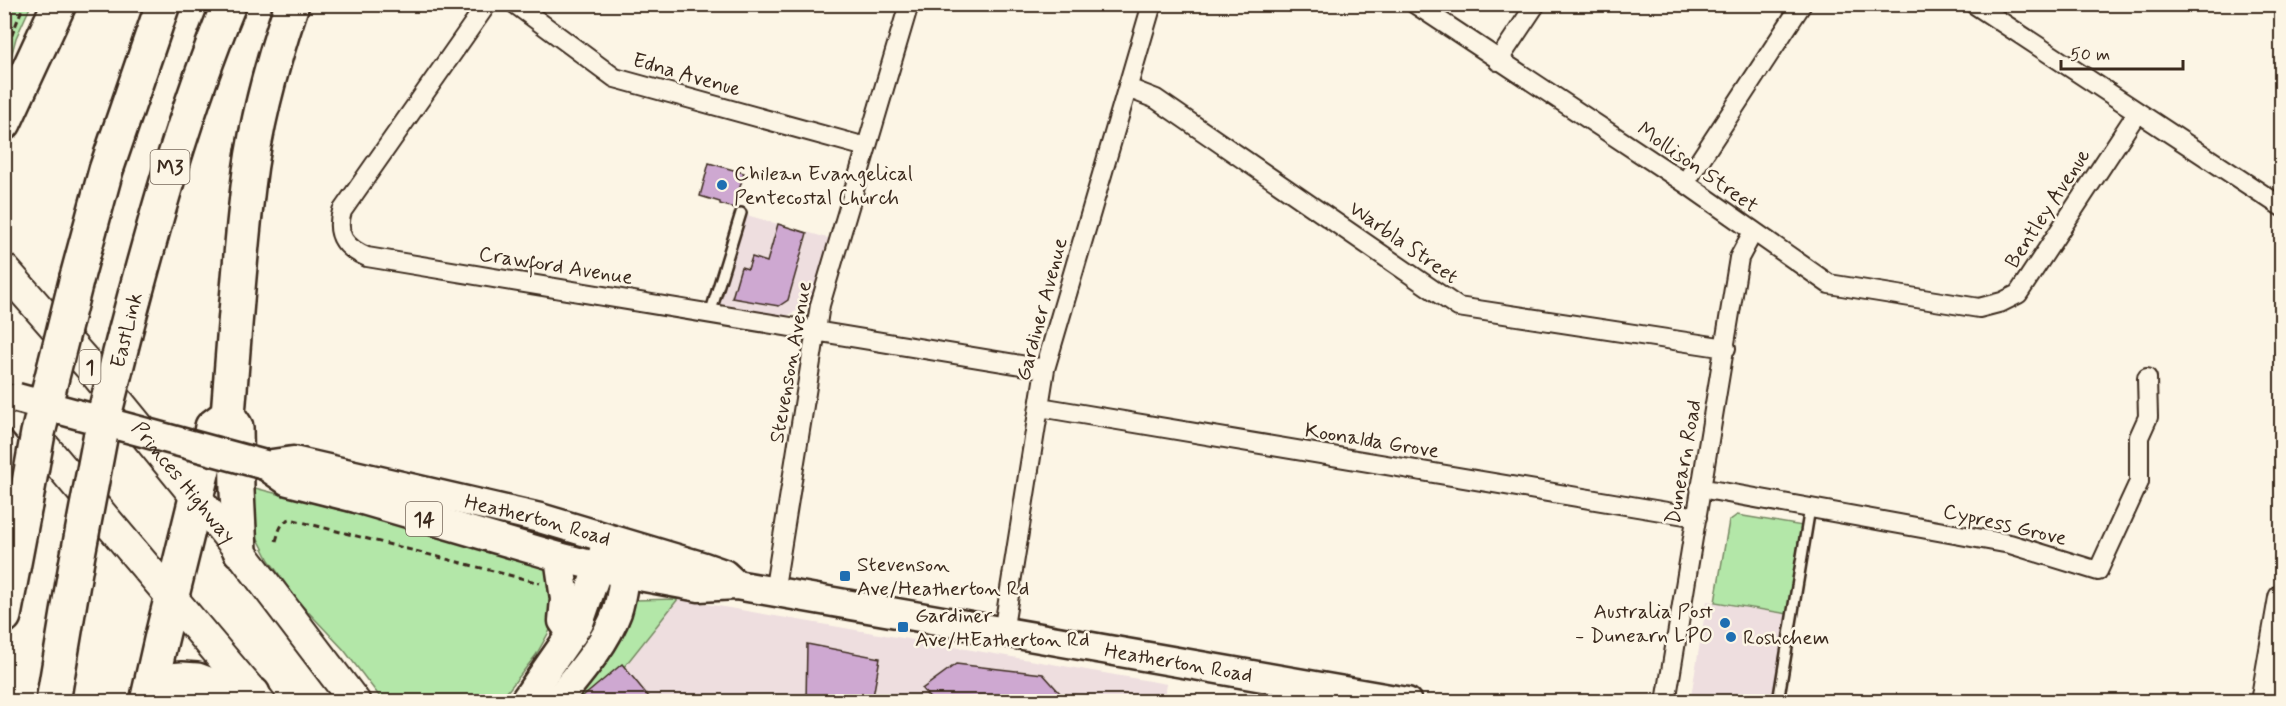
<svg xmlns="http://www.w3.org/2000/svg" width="2286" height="706" viewBox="0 0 2286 706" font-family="Mynerve,sans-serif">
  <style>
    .built { fill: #eededf }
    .green { fill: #b3e7a8; stroke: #778863; stroke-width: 1.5 }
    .building { fill: #cea8d1; stroke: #3b2a1e; stroke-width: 1.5 }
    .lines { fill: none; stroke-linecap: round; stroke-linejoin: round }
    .service-casing { stroke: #3b2a1e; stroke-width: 14 }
    .minor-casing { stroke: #3b2a1e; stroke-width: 22 }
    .secondary-casing { stroke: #3b2a1e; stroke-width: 30 }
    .primary-casing { stroke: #3b2a1e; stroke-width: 33 }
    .trunk-casing { stroke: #3b2a1e; stroke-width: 34 }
    .motorway-casing { stroke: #3b2a1e; stroke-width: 38 }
    .path { stroke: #3b2a1e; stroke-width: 3; stroke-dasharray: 6 4.5; stroke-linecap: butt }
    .service { stroke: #fcf5e5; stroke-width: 9 }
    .minor { stroke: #fcf5e5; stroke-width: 18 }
    .secondary { stroke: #fcf5e5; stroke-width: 26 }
    .primary { stroke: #fcf5e5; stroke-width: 28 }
    .trunk { stroke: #fcf5e5; stroke-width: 30 }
    .motorway { stroke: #fcf5e5; stroke-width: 33 }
    .primary-bridge-casing { stroke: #3b2a1e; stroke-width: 33; stroke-linecap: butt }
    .motorway-bridge-casing { stroke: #3b2a1e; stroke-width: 38; stroke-linecap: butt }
    .primary-bridge { stroke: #fcf5e5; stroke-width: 28 }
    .motorway-bridge { stroke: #fcf5e5; stroke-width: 33 }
    .poi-dot { fill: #1f6fb2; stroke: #fcf5e5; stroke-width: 2 }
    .labels { text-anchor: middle; stroke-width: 5; stroke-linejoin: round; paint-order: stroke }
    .shield { fill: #fcf5e5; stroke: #75675a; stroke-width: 1.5 }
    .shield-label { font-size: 20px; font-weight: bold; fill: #3b2a1e }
    .street-label { font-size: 21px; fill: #3b2a1e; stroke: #fcf5e5 }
    .poi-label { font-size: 21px; fill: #3b2a1e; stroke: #fcf5e5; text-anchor: start }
  </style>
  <rect width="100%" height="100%" fill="#fcf5e5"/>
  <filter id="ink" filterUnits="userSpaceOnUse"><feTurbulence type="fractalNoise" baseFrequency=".0167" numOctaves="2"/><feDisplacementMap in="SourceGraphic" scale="12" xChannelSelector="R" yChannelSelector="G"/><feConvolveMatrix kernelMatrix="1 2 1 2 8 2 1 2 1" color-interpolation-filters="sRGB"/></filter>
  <g filter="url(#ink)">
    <path class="built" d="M736 212 831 239 812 304 786 316 709 305Z
      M678 599 1167 684 1164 702H598Z
      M1707 601 1788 614 1775 701 1690 702Z"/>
    <path class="green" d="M5 4 31 5 16 38 5 79Z
      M251 487 532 559 545 566 552 574 554 623 536 655 500 701H383L344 650 297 600 269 560 254 531Z
      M1737 515 1803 526 1788 614 1715 602 1729 521Z
      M678 599 597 701 571 702 633 600Z"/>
    <path class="building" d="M709 163 744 173 734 208 720 204V202L700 196Z
      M778 224 807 233 788 300 779 306 732 298 741 267 748 269 752 257 767 262Z
      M807 644 880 658 872 702H806Z
      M622 664 653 702H578V701Z
      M956 664 1043 674 1068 702H933L922 689Z"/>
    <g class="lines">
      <defs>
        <path id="service" d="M710 314 741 213
          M1778 702 1810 508"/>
        <path id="minor" d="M487 4 342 211C335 235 345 248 367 257L1045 369
          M515 4 615 78 866 147
          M1415 4 1685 183 1829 284 1979 308 2002 302 2018 294 2137 113
          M1974 4 2282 207
          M1498 61 1536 4
          M1128 88 1156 99 1458 307 1726 348
          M1685 183 1802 4
          M1040 407 1697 517
          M1700 488 2010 544 2098 571 2139 482V437L2148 417 2147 378
          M774 593 820 305 909 4
          M1003 633 1045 369 1152 4
          M1666 702 1739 258 1753 232"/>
        <path id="secondary" d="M2264 702 2282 598"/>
        <g id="primary">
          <path id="s1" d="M265 465 288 481 356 498 559 557 623 573 699 587 736 585 1407 702"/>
          <path id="s2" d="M265 465 293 461 540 518 704 567 724 574 736 585"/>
          <path d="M559 557 565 599 563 621 572 634"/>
          <path d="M524 702 579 623 605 548"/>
          <path d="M556 702C578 675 605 645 617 612 623 594 623 575 628 556"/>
        </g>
        <g id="trunk">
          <path id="s3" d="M4 269 90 367 240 551 355 702"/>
          <path d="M4 399 260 702"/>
        </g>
        <path id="motorway" d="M4 123 59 4
          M77 277 106 170 163 4
          M125 333C154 222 185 111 229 4
          M240 551 237 491 236 427 228 415C234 339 239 263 248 187 255 126 272 63 292 4
          M4 616 25 505
          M151 689 170 680 182 679 197 680 229 692 253 694
          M53 702 76 565
          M147 702 161 640 208 449 212 427 228 415"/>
      </defs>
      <use href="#service" class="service-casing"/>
      <use href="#minor" class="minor-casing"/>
      <use href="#secondary" class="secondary-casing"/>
      <use href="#primary" class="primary-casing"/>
      <use href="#trunk" class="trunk-casing"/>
      <use href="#motorway" class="motorway-casing"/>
      <path class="path" d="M4 55 24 4
        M276 541C279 532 280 522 290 519L540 583"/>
      <use href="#service" class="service"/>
      <use href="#minor" class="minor"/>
      <use href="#secondary" class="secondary"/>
      <use href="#primary" class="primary"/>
      <use href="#trunk" class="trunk"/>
      <use href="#motorway" class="motorway"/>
      <defs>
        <path id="primary-bridge" d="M17 398 265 465"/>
        <path id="motorway-bridge" d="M25 505 38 433 77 277
          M76 565 105 412 125 333"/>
      </defs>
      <use href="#primary-bridge" class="primary-bridge-casing"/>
      <use href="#motorway-bridge" class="motorway-bridge-casing"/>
      <use href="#primary-bridge" class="primary-bridge"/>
      <use href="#motorway-bridge" class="motorway-bridge"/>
    </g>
  </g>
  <g class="poi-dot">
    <circle cx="722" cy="185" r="6"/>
    <rect x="839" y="570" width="12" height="12" rx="3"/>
    <circle cx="1725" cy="623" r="6"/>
    <rect x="897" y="621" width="12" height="12" rx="3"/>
    <circle cx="1731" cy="637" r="6"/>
  </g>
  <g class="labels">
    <g class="shield">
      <rect x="150.5" y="150" width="39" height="34" rx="4.5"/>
      <rect x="79.5" y="350" width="21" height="34" rx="4.5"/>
      <rect x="406" y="502" width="36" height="34" rx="4.5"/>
    </g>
    <g class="shield-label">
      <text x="170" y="174">M3</text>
      <text x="90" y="374">1</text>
      <text x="424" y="526">14</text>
    </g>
    <g class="street-label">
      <text transform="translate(687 74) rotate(16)" y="7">Edna Avenue</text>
      <text transform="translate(1698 167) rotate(35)" y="7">Mollison Street</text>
      <text transform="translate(2047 208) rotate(-57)" y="7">Bentley Avenue</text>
      <text transform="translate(1404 242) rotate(35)" y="7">Warbla Street</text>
      <text transform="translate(556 265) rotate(9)" y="7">Crawford Avenue</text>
      <text transform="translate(1041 309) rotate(-75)" y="7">Gardiner Avenue</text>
      <text transform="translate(126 330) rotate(-76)" y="7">EastLink</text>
      <text transform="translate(790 362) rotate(-80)" y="7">Stevenson Avenue</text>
      <text transform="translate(1372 440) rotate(9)" y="7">Koonalda Grove</text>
      <text transform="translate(1683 462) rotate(-80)" y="7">Dunearn Road</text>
      <text dy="7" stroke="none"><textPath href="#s3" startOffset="279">Princes Highway</textPath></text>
      <text dy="7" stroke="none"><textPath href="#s2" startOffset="280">Heatherton Road</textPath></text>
      <text transform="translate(2005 524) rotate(13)" y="7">Cypress Grove</text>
      <text dy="7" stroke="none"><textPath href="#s1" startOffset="939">Heatherton Road</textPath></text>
    </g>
    <g class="poi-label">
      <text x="734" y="180">Chilean Evangelical<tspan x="734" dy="24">Pentecostal Church</tspan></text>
      <text x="857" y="571">Stevenson<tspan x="857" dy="24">Ave/Heatherton Rd</tspan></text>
      <text x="1713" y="618" text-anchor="end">Australia Post<tspan x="1713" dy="24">- Dunearn LPO</tspan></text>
      <text x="915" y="622">Gardiner<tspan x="915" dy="24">Ave/HEatherton Rd</tspan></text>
      <text x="1743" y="644">Roshchem</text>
    </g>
  </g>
  <rect width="2286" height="706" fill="none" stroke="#fcf5e5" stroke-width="24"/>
  <rect x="12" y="12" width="2262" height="682" fill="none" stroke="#3b2a1e" stroke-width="2" filter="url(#ink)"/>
  <path d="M2061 60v9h122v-9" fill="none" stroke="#3b2a1e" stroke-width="3"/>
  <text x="2070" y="60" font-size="18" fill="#3b2a1e" stroke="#fcf5e5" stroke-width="4.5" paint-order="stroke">50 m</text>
</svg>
